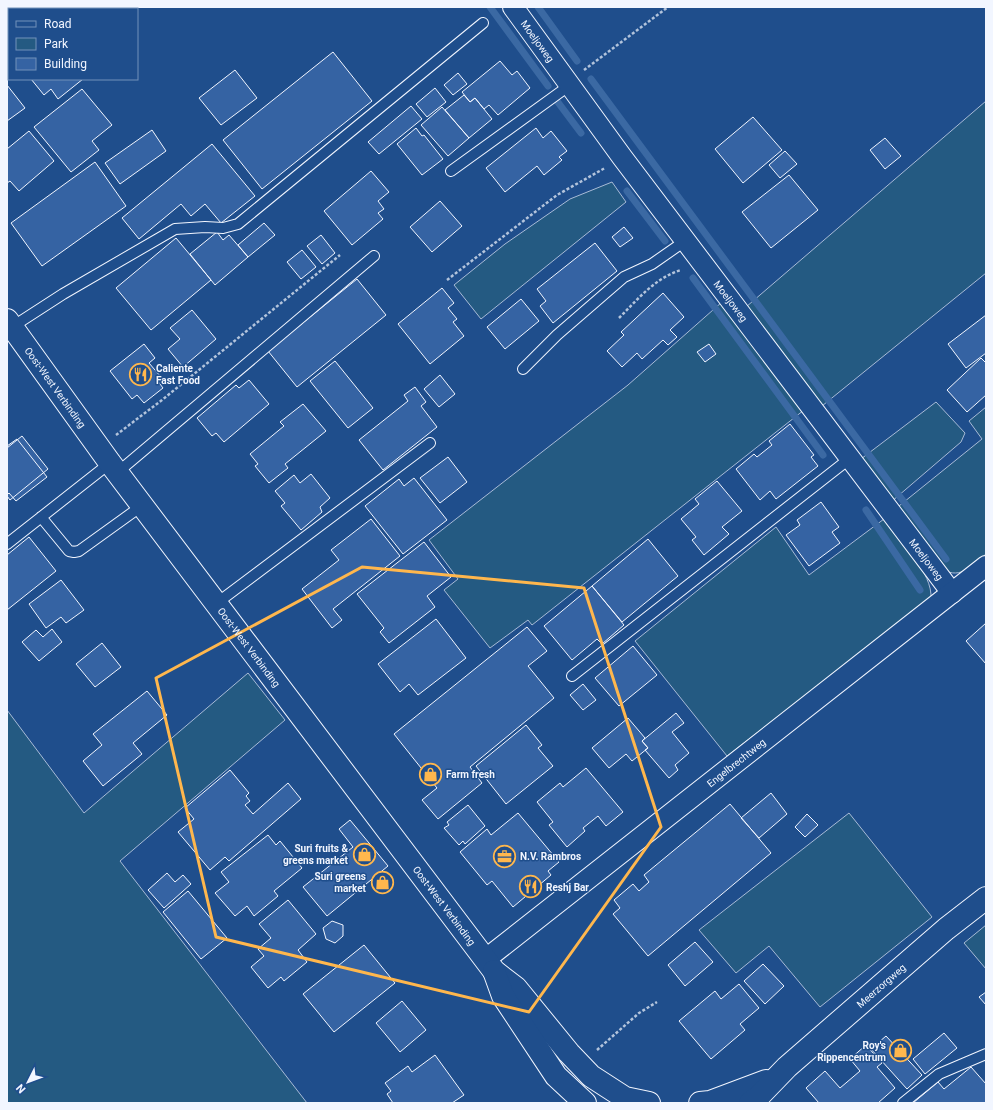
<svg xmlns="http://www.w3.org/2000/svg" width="993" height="1110" viewBox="0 0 993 1110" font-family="Roboto,sans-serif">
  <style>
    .green { fill: #245a82; stroke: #a8bbd7 }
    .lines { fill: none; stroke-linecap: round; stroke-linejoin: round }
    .stream { stroke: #3b69a3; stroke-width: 7 }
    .building { fill: #3563a3; stroke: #f2f6ff }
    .lane-casing { stroke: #f2f6ff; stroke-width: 12 }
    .street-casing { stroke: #f2f6ff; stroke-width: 22 }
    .primary-casing { stroke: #f2f6ff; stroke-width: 24 }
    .path { stroke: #b3c4dc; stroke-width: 2.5; stroke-dasharray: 3 2; stroke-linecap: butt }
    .lane { stroke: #1f4e8c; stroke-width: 10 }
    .street { stroke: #1f4e8c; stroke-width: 20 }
    .primary { stroke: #1f4e8c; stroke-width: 22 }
    .marked { fill: none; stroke: #ffb74d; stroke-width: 3; stroke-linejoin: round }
    .labels { text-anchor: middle; stroke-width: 3; stroke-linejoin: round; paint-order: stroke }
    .street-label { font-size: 10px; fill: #f2f6ff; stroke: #1f4e8c }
    .poi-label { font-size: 10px; font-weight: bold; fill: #f2f6ff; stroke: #1f4e8c; text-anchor: start }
  </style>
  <rect width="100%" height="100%" fill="#1f4e8c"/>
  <path class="green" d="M986 101V273L822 406 746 307Z
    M612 182 626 202 481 319 454 285 505 244 570 199Z
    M722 302 804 410 532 625 528 620 490 648 444 590 458 579 429 540 628 385Z
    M936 402 965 433 961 442 891 502 857 462Z
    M986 407V554C971 566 962 579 943 570L898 515 899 506 982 439 969 421Z
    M884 519C900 540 933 573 931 599L727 756 635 641 776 527 809 575Z
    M248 673 285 720 120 861 307 1103H7V710L84 813Z
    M849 813 932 917 820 1007 769 946 736 973 699 930Z
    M986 925V969L964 943Z"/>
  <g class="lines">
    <path class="stream" d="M490 7 548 86
      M538 7 577 61
      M591 79 946 559
      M557 101 581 133
      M627 191 665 241
      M693 278 823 455
      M866 510 920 590"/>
  </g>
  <path class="building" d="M7 7H80L77 9H9V17L7 15Z
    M85 7H118L120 9H82Z
    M7 22 9 24V60L7 62Z
    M333 52 372 101 262 189 223 140Z
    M500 61 512 75 517 71 530 88 498 115 489 105 484 109 475 98 470 102 462 92Z
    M235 70 257 98 221 125 199 98Z
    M458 73 467 84 453 95 444 85Z
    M31 79H83L58 99 51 89 44 95Z
    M7 85 25 108 7 121Z
    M435 88 446 102 427 117 416 104Z
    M82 89 112 125 92 141 99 150 71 172 34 127Z
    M464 95 470 102 475 98 492 119 469 138 445 110Z
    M411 106 422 119 379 154 368 142Z
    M442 107 469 138 448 156 421 125Z
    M753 117 782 150 743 183 715 149Z
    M416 128 422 136 424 135 443 159 422 175 397 144Z
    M536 128 543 138 551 131 567 151 559 157 562 160 544 175 537 166 505 192 486 168Z
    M152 130 166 151 120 184 105 163Z
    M29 131 54 161 19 191 10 181 7 183V149Z
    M885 138 901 156 885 169 870 150Z
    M212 144 255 196 221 223 205 204 191 216 181 204 139 239 122 218Z
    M785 151 797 164 780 178 769 165Z
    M95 162 126 206 42 266 11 223Z
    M371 171 389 192 378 201 384 209 378 213 383 219 352 245 324 211Z
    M789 175 818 210 771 248 742 212Z
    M440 201 462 226 432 252 410 227Z
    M264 223 275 235 248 257 238 245Z
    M624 227 633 238 620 247 612 237Z
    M217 232 223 240 229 235 248 257 215 285 190 254Z
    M321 235 335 253 322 264 307 246Z
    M176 238 211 280 151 330 116 288Z
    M595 243 617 271 553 323 540 306 546 301 537 289Z
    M302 250 316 267 301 279 287 262Z
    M357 279 386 315 297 387 268 351Z
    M442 288 454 303 448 308 457 319 453 322 464 336 430 364 398 324Z
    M663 293 684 317 670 330 677 337 668 345 663 340 642 359 637 353 622 367 607 351 624 335 621 332Z
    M521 299 539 321 505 349 487 327Z
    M192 310 216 339 183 367 168 349 180 339 170 328Z
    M986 315V353L966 368 948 344Z
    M144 344 155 358 149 363 161 377 157 380 163 388 144 403 137 395 132 399 110 371Z
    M709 344 716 354 705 362 697 352Z
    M981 358 986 363V395L967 412 947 390Z
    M335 361 373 408 348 428 310 381Z
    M440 375 455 394 439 407 424 389Z
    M249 380 269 404 224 442 216 433 212 436 197 418 236 385 239 388Z
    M415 387 426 402 421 406 437 427 383 470 359 440 408 401 404 395Z
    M303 404 326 431 285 464 288 468 269 483 255 466 258 464 250 454 284 426 280 422Z
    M790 424 814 455 811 457 818 466 776 499 770 491 760 500 736 469 754 454 757 457 772 445 769 441Z
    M22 436 48 469 10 500 7 496V448Z
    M17 439 47 477 16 501 9 493 7 495V446Z
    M448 457 467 482 440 503 420 478Z
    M311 474 330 498 320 507 322 512 301 530 281 506 285 503 275 491 294 475 300 483Z
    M414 478 447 520 403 554 365 506 399 479 404 486Z
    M717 481 742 511 722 527 729 534 704 555 692 540 696 537 681 519 699 504 695 499Z
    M821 502 839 527 832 532 840 543 809 566 786 535 800 525 797 520Z
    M371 519 400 556 333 609 342 620 332 628 302 589 339 560 331 550Z
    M29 537 56 571 7 610V555Z
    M648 539 678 576 622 622 592 586Z
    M424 542 451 577 427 596 435 607 389 643 380 632 384 628 357 594Z
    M61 580 84 610 66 623 61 617 46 628 29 604Z
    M592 586 624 625 602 644 597 639 572 660 544 626Z
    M436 619 466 658 418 695 409 684 400 692 378 664Z
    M986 623V664L966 641Z
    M527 627 547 651 528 666 554 698 470 767 482 783 438 819 422 800 437 788 394 734Z
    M52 629 62 642 39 661 22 642 36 630 43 637Z
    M102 643 121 667 95 687 76 664Z
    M633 646 657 675 619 706 595 678Z
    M583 684 596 700 583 710 570 695Z
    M147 691 167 715 133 743 142 754 103 786 83 761 102 745 93 734Z
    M676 713 684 723 672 732 689 753 675 765 678 770 669 778 645 750 648 748 642 741Z
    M628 718 645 738 642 741 648 748 632 761 626 754 609 768 592 748Z
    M526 725 542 745 538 748 553 766 506 804 476 766Z
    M586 768 623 812 606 826 598 816 583 828 585 831 567 847 549 825 553 822 537 802 560 783 563 787Z
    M230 770 249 793 246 796 250 801 245 805 253 814 288 783 301 799 229 861 225 857 210 870 178 832 194 819 185 808Z
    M771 793 787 814 759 838 741 818Z
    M730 804 771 853 648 956 613 914 620 908 614 900 633 884 639 891 649 882 644 875Z
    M468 805 485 826 465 844 463 841 459 845 444 828 449 825 447 822Z
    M518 813 559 862 548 871 551 875 513 907 492 881 487 885 460 852 487 829 491 835Z
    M807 814 818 825 805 837 795 827Z
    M350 820 388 866 327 916 303 887 353 847 339 829Z
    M268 835 276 845 280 841 302 868 274 891 278 896 254 916 247 906 235 916 215 893 229 882 221 872Z
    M167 873 175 882 183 875 191 884 164 908 148 890Z
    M188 891 227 938 201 959 163 912Z
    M288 900 316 934 298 950 307 962 284 981 281 977 268 988 251 967 264 956 258 949 271 938 259 924Z
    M332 921 343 925V936L335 943 326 939 323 928Z
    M695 942 713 962 685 986 668 965Z
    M364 945 395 983 334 1032 303 994Z
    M763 964 784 986 765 1004 744 981Z
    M739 984 759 1008 740 1024 745 1030 711 1059 679 1021 715 991 721 999Z
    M986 992V1005L979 997Z
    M402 1001 426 1030 400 1052 376 1023Z
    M944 1033 957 1048 925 1074 913 1059Z
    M886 1036 922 1075 907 1089 871 1049Z
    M866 1045 882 1063 877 1067 895 1088 878 1103H819L806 1088 825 1071 840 1088 860 1071 850 1059Z
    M435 1055 464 1095 452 1103H393L387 1094 391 1091 385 1083 408 1066 412 1072Z
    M971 1067 986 1084V1103H913L938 1082 944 1089Z"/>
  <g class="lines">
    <defs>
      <path id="lane" d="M451 171 570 85
        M12 327 63 294 175 229 205 227 223 228 238 224 483 23
        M523 369 557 335 624 277 652 264 685 241
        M118 472 374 256
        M41 517 69 551 74 552 79 551 143 505
        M7 544 110 463
        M217 603 430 443
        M572 676 849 459
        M903 1103 939 1074 986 1054"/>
      <g id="street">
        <path id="s1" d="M513 7 622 157 952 593"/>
        <path id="s2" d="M486 959 986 566"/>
      </g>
      <g id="primary">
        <path id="s3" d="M7 320 110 463 494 971 516 988 569 1053 591 1076 625 1098 649 1103"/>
        <path d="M494 971 503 996 556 1076 585 1103"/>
        <path d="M700 1103 710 1102 766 1081"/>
        <path id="s4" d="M750 1103 758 1097 787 1067 946 929 986 898"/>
      </g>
    </defs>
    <use href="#lane" class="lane-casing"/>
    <use href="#street" class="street-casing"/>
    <use href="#primary" class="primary-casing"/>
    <path class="path" d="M584 70 668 7
      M447 280 557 195 605 168
      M619 318C638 299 655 278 681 270
      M116 435 162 400 340 255
      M597 1050 639 1013 657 1002"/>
    <use href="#lane" class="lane"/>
    <use href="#street" class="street"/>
    <use href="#primary" class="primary"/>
  </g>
  <path class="marked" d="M362 567 584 588 661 827 529 1012 216 937 156 678Z"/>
  <defs>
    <symbol id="restaurant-ring" viewBox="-11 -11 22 22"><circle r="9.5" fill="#1f4e8c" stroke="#ffb74d" stroke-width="1.5"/><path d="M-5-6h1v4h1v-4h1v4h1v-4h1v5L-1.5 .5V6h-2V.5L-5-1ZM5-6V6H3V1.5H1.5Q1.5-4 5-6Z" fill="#ffb74d"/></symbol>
    <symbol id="shop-ring" viewBox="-11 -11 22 22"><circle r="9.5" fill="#1f4e8c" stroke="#ffb74d" stroke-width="1.5"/><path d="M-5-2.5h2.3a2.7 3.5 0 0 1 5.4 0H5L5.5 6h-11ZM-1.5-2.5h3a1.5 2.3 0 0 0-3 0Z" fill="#ffb74d"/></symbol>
    <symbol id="office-ring" viewBox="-11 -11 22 22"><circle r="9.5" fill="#1f4e8c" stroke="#ffb74d" stroke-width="1.5"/><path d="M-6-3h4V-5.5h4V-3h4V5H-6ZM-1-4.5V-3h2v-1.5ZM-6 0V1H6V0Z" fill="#ffb74d"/></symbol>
  </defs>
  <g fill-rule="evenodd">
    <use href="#restaurant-ring" x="128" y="362" width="25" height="25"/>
    <use href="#shop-ring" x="418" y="762" width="25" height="25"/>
    <use href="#shop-ring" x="352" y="842" width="25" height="25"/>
    <use href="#office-ring" x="492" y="844" width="25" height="25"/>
    <use href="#shop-ring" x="370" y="870" width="25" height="25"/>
    <use href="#restaurant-ring" x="518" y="874" width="25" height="25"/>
    <use href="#shop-ring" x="888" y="1038" width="25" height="25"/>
  </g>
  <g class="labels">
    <g class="street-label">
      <text dy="4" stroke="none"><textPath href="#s1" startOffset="42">Moeljoweg</textPath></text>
      <text dy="4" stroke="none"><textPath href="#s1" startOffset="366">Moeljoweg</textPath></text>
      <text dy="4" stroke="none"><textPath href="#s3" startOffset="83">Oost-West Verbinding</textPath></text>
      <text dy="4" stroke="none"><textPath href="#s1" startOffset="690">Moeljoweg</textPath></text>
      <text dy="4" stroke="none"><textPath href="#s3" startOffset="407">Oost-West Verbinding</textPath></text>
      <text dy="4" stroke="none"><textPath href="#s2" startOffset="318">Engelbrechtweg</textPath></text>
      <text dy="4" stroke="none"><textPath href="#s3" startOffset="731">Oost-West Verbinding</textPath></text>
      <text dy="4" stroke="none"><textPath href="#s4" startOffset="176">Meerzorgweg</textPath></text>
    </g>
    <g class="poi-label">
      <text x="156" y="372">Caliente<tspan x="156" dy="12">Fast Food</tspan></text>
      <text x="446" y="778">Farm fresh</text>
      <text x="348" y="852" text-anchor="end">Suri fruits &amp;<tspan x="348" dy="12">greens market</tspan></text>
      <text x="520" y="860">N.V. Rambros</text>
      <text x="366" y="880" text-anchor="end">Suri greens<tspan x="366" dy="12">market</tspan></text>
      <text x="546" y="891">Reshj Bar</text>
      <text x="886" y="1049" text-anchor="end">Roy's<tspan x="886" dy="12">Rippencentrum</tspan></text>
    </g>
  </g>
  <rect width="993" height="1110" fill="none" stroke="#f2f6ff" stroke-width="16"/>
  <rect x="8" y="8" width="130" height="72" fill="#1f4e8c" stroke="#7391ba"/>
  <rect x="16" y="21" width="20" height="6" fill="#1f4e8c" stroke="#7391ba"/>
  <text x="44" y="28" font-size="12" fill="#f2f6ff">Road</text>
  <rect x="16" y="38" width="20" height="12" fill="#245a82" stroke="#7391ba"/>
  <text x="44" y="48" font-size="12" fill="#f2f6ff">Park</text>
  <rect x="16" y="58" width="20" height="12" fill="#3563a3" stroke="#7391ba"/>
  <text x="44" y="68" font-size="12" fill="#f2f6ff">Building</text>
  <g transform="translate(28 1082) rotate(228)" stroke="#1f4e8c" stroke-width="3" paint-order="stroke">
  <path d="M0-3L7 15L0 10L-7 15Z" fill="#f2f6ff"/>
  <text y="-6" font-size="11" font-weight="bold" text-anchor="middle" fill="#f2f6ff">N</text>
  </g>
</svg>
